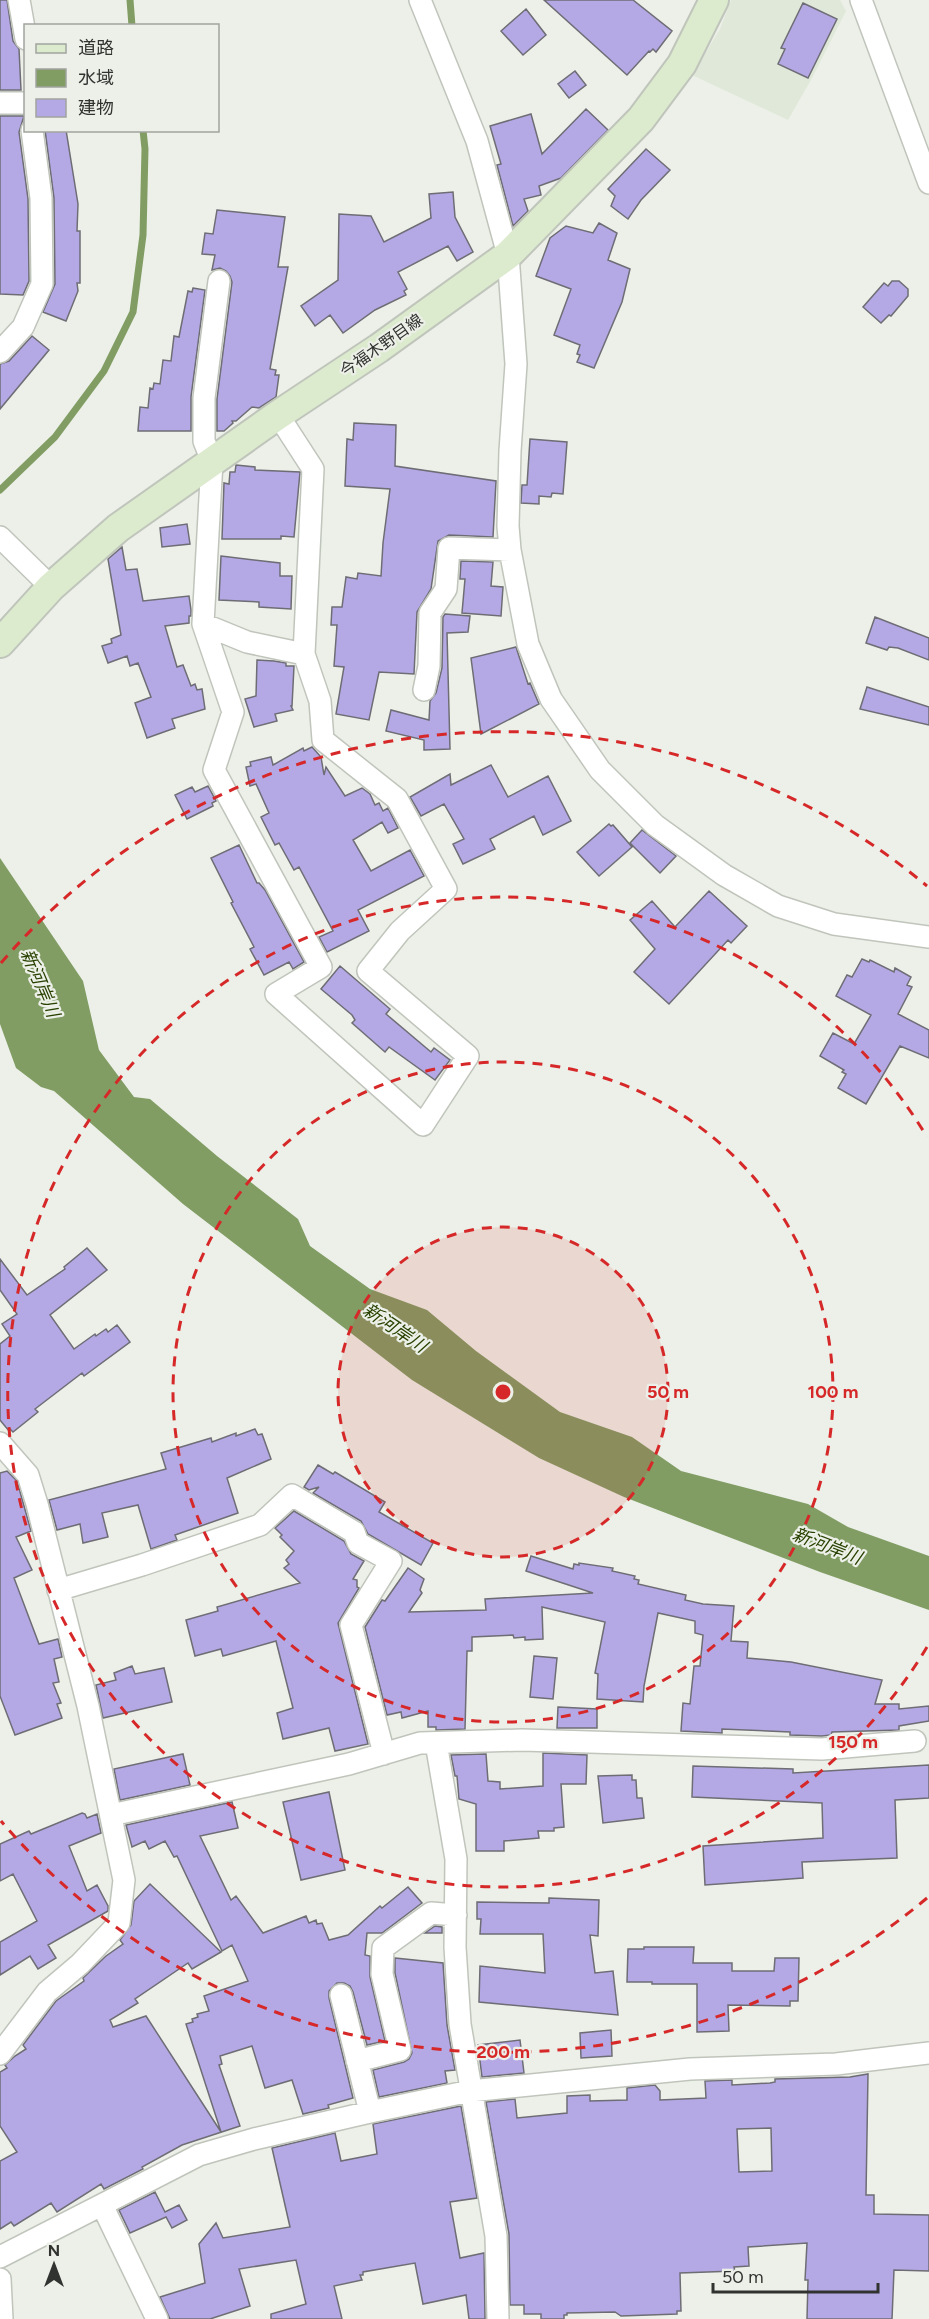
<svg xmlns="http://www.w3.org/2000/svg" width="929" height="2319" viewBox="0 0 929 2319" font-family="Figtree,'Noto Sans JP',sans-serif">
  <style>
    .built { fill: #e0e9d9 }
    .water { fill: #819d64 }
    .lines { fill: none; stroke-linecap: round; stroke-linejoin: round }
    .stream { stroke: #819d64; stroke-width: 7 }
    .building { fill: #b5a9e5; stroke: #6e6d75; stroke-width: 1.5; fill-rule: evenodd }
    .street-casing { stroke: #c0c5bc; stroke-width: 24 }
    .secondary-casing { stroke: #c0c5bc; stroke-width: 32 }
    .street { stroke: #fff; stroke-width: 21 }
    .secondary { stroke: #dceacd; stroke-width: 28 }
    .ring { fill: none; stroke: #d62828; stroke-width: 3; stroke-dasharray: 10 8 }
    .labels { text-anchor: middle; stroke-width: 4.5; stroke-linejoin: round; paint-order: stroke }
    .street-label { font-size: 16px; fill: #313330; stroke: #ecf0e8 }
    .water-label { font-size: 18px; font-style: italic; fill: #294201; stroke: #ecf0e8 }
    .centre { fill: #d62828; stroke: #ecf0e8; stroke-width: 3 }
    .ring-label { font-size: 18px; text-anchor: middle; font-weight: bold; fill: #d62828; stroke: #ecf0e8; stroke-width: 4.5; stroke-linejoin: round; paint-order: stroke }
  </style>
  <rect width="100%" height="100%" fill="#ecf0e8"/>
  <path class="built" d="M731 0H840L846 11 812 78 788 120 692 75 720 29Z"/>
  <path class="water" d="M0 858 83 981 99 1050 134 1097 150 1099 217 1156 298 1219 310 1246 370 1289 427 1310 476 1351 560 1412 632 1437 681 1471 808 1504 848 1527 929 1556V1610L820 1572 624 1497 539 1458 412 1380 183 1204 54 1091 41 1087 16 1068 0 1024Z"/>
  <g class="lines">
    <path class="stream" d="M130 0 132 26
      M0 490 55 437 104 371 133 312 143 235 145 149 143 130"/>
  </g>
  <path class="building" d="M0 0H7L13 41 19 49 21 90H0Z
    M544 0H633L672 31 656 52 653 49 650 52 649 51 627 75Z
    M803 3 837 19 808 78 778 64 785 49 781 48Z
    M526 9 546 35 523 55 501 31Z
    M575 71 586 85 569 98 558 84Z
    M586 109 608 130 561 178 539 186 541 195 524 199 528 211 513 226 497 165 501 164 490 126 531 114 542 154Z
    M0 116H24L19 132 28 199 29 281 23 295 0 294Z
    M45 130H66L78 204 77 231H80V283H77L78 291 66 321 43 312 55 284 54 198Z
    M646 149 670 170 641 200 628 219 611 206 615 196 608 189Z
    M453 192 455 217 473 252 457 261 448 246 398 272 407 289 404 291 406 295 375 310 343 333 330 315 315 326 301 306 338 280 339 214 371 216 384 242 431 218 429 194Z
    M217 210 285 217 278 267H288L270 369 276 370 275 375H279L276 397 259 408 252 407 236 421H232L233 423 224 431H217V399L232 282 230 276 226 271 220 268 212 270 215 255 202 254 205 233 213 234Z
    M599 223 617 233 608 260 630 269 622 302 594 368 577 362 580 355 577 354 580 345 554 335 571 289 536 276 550 238 566 226 593 233Z
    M892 281H899L908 289V296L891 316 889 315 881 323 863 307 884 283 888 286Z
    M193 288 205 290 191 397V431H138L140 407 148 408 150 388 153 389 154 383 160 384 163 360 171 361 174 336 179 337 188 291 192 292Z
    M32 336 49 350 0 409V364L9 361Z
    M354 423 396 425 395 466 496 481 493 537 449 535 438 541 431 589 417 612 414 674 379 672 369 720 336 714 344 667 334 666 337 625H331L332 607H342L346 577 357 579 358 573 381 576 383 543 390 489 345 486 347 439 353 440Z
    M530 439 567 442 563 494 552 493 551 497 539 496V504L521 503 522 485H527Z
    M236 465 255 467V470L300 472 294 537 281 536V539H222L224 483 229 484 230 472H235Z
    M187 524 190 544 162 547 160 528Z
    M122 547 126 570 137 569 143 601 189 596 191 610V616H189V623L165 626 177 667 183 665 191 686 195 684 197 690 202 689 205 709 172 719 175 728 147 738 135 703 151 697 138 663 130 666 127 656 108 663 102 646 112 643 111 639 121 635 108 559Z
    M221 556 280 563V576H292L291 609 259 607V602L219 600Z
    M461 561 493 562 491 586 503 587 501 616 462 613 465 579H460Z
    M445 614 470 616 468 632 447 633 450 749 424 750V740L386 731 391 710 429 720 430 701 436 693 442 668 443 617Z
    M875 617 929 638V660L898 648 889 647 887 650 866 643Z
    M516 647 528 684 530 683 539 704 481 734 471 658Z
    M257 660 274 661 286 663V666H294L292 706H291L293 710 275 714 277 721 254 727 245 699 256 696Z
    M867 687 929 707V725L860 709Z
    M312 747 321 757 324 775 326 767 345 796 362 788 370 794 375 805 379 803 383 811 388 808 398 828 388 833 382 822 353 840 371 871 410 850 424 876 358 910 369 931 327 952 319 937 333 931 299 867 294 870 279 843 275 845 261 817 269 813 256 784 250 786 246 767 251 766 250 762 271 757 273 765 303 748 304 751Z
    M491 765 508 797 548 776 571 821 543 835 534 816 490 839 495 849 463 864 453 844 464 839 444 804 421 816 410 797 450 774 451 785Z
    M208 786 216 801 212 803 213 806 187 819 175 795 192 787 195 792Z
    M609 824 611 826 613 825 632 847 599 876 577 852Z
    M642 830 676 856 660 873 630 843Z
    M239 845 257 883H259L265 890 304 962 293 969 289 962 264 975 250 949 254 947 231 903 233 902 211 858Z
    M709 891 747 926 731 943 728 940 669 1004 634 972 655 949 630 920 652 901 675 927Z
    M862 959 869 962 870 960 894 972 895 968 911 977 907 985 912 987 898 1014 929 1030V1058L900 1046 866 1104 838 1088 846 1074 842 1072 844 1070 820 1056 833 1033 854 1044 871 1015 836 996 847 975 852 977Z
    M340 966 390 1009 386 1014 431 1052 434 1048 450 1060 435 1080 389 1047 385 1052 352 1023 355 1020 352 1015 321 989Z
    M87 1248 107 1270 50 1315 74 1349 95 1334 96 1336 106 1329 108 1332 117 1325 130 1342 84 1376 82 1373 35 1409 38 1412 13 1432 10 1429 9 1431 0 1420V1344L10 1336 2 1324 17 1314 0 1290V1259L27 1295 65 1269 64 1267Z
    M255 1429 258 1435 262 1434 271 1459 227 1478 238 1513 175 1535 177 1540 151 1549 138 1505 102 1513 108 1537 83 1543 80 1524 57 1530 49 1500 166 1469 161 1453 211 1438 212 1442 236 1433V1436Z
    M318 1465 333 1474 335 1472 385 1502 379 1512 433 1543 421 1565 368 1534 361 1521 313 1493 319 1487 309 1490 304 1487Z
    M7 1471 17 1481 31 1531 16 1537 32 1570 14 1578 39 1644 58 1639 62 1657 54 1659 59 1682 53 1683 61 1703 57 1704 62 1718 15 1735 0 1696V1473Z
    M294 1511 344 1541 351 1554 364 1561 353 1579 357 1580V1587L359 1588 338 1623 368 1744 335 1751 329 1728 283 1739 277 1713 293 1708 276 1641 223 1656 221 1649 195 1656 186 1620 218 1611 217 1607 300 1583 284 1568 289 1564 286 1560 294 1551 280 1537 282 1535 275 1528Z
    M531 1556 573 1569 574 1564 579 1565V1563L613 1568 612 1571 635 1576 634 1579 639 1580 638 1584 686 1595 685 1600 703 1604 734 1606 731 1641 748 1642 747 1658 791 1662 882 1680 875 1704H899V1709L929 1706V1721L899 1726V1730L832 1732 831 1735 822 1736 790 1735V1732L722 1729V1733L681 1731 683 1703 690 1704 694 1666H700L703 1635 695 1633V1621L658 1613 644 1686 643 1702 597 1699 598 1674 595 1673 605 1622 542 1607 543 1639 525 1640V1637L514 1638 513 1635 472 1637V1651H467L465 1729 436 1730V1727H428V1711L402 1718 401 1712 387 1715 365 1627 382 1600 385 1601 408 1568 424 1579 420 1590 422 1593 409 1612 486 1610 485 1599 593 1593 526 1571Z
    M534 1656 557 1658 553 1699 530 1697Z
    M132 1666 135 1674 164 1668 172 1702 103 1718 96 1685 116 1680 114 1673Z
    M558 1707 597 1709V1728H557Z
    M543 1753 587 1755 586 1784H561L564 1827 554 1828V1831H538L539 1838 504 1841V1851H476V1804L459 1799 457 1776H455L451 1755 486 1754 488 1781 500 1782V1789L543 1786Z
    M183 1754 190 1785 120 1800 114 1769Z
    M929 1765V1798L895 1800 897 1858 802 1862 803 1878 705 1885 703 1846 823 1838 822 1803 692 1797 693 1766 793 1769V1773Z
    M632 1775V1780H636L637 1798H642L644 1818 603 1823 598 1776Z
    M329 1792 345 1870 301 1880 283 1802Z
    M232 1802 238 1828 200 1836 231 1900 236 1896 263 1933 306 1916 309 1923 316 1920 317 1924 322 1923 329 1940 348 1935 380 1906 382 1908 408 1887 422 1903 382 1933H367L365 1955 370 1956V1977L385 2041 367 2045 353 1992 350 1986 344 1983H337L329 1991V1998L353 2098 328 2105 329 2108 303 2114 292 2080 265 2088 252 2046 220 2056 222 2064 219 2065 240 2126 182 2145 142 2167 143 2169 104 2189 101 2184 57 2212 51 2203 14 2226 11 2222 0 2229V2161L17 2152 0 2126V2072L7 2068 5 2065 15 2056 26 2049 23 2045 56 2001 84 1981 83 1978 106 1956 123 1944 120 1940 131 1925 134 1901 150 1884 221 1952 192 1969 188 1963 135 1999 138 2003 110 2020 113 2027 146 2016 221 2132 186 2024 193 2022 192 2019 198 2017 197 2014 209 2011 204 1996 248 1981 232 1945 222 1951 177 1856 174 1857 165 1841 149 1849 145 1841 132 1847 126 1825Z
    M82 1813 85 1814 87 1818 97 1814 101 1833 69 1846 87 1891 97 1885 108 1906V1911L48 1945 56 1958 38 1969 30 1956 0 1975V1942L37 1921 13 1874 0 1881V1844L29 1831 31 1834Z
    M549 1898 599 1900 598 1936 590 1935 595 1973 613 1971 618 2015 479 2002 480 1966 545 1973 543 1934H480L481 1919H477V1902L549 1903Z
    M435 1926 442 1927V1933H425Z
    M644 1947H694L693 1963H732V1971H774L775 1958H799L798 2001H790V2006L728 2005 729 2031 697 2032V1984H652V1982H627L628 1949H644Z
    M395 1958 443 1963 447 2025 455 2070 445 2071 447 2083 379 2097 373 2070 404 2062 409 2059 412 2053 395 1973Z
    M611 2030 612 2056 581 2058 580 2033Z
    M520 2040 524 2073 482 2077 478 2045Z
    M868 2074 866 2195H874V2214L929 2215V2271L894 2270 892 2319H807L808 2280H805L807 2243 748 2247 749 2266 734 2267 735 2271 680 2273 681 2311H677V2314L621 2316 615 2312 567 2313V2315H564V2319H541V2314H524V2305H510L509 2234 486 2102 515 2099 517 2118 567 2113V2096L590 2095V2101L627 2100V2088L655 2085 660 2091V2100L706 2098 705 2081 732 2080V2085L770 2083 775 2082V2079L850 2077ZM771 2128 772 2171 739 2172 737 2129Z
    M461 2106 477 2198 450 2202 460 2258 484 2253 485 2319H469L466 2295 423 2304 415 2263 363 2272V2275H360L362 2280 334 2286 342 2319H271V2314L306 2304 296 2260 239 2269 250 2306 210 2319H170L160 2297 205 2283 199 2244 216 2223 223 2238 290 2227 272 2148 335 2133 341 2161 377 2154 373 2124Z
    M155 2192 165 2212 179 2205 187 2220 172 2228 166 2217 130 2233 119 2210Z"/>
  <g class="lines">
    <defs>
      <path id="street" d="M19 0 26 39
        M420 0 477 141 508 255 516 364 510 451 508 526 510 550 528 644 551 699 600 770 655 825 724 875 778 906 834 924 929 937
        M861 0 929 183
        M0 103H26
        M219 281 204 398V441L212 461 203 624 233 712 214 770 321 967 276 994 423 1125 468 1056 368 971 400 931 446 889 397 799 323 740 320 701 304 654 313 469 278 415
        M0 352 23 327 42 284 41 198 32 130
        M0 537 51 587
        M203 624 247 642 304 654
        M424 690 429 666 430 613 446 589 449 548 510 550
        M0 1443 28 1475 37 1504 88 1706 124 1880 119 1923 80 1964 47 1992 0 2054
        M58 1590 142 1565 260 1525 292 1495 354 1532 358 1543 391 1561 351 1625 384 1754
        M436 1743 456 1859 455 1947 460 2024 496 2236 498 2319
        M111 1815 349 1764 420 1743 522 1740 822 1749 915 1741
        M341 1995 370 2112
        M357 2061 400 2050 382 1974 383 1948 431 1913 456 1915
        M102 2205 157 2319
        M0 2257 199 2155 254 2139 370 2112 470 2091 690 2069 836 2064 929 2053
        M0 2279 2 2319"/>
      <path id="secondary" d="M0 643 51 587 118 528 278 415 379 348 508 255 641 119 682 64 714 0"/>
    </defs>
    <use href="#street" class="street-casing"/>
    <use href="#secondary" class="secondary-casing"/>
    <use href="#street" class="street"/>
    <use href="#secondary" class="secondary"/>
  </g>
  <circle cx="503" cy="1392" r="165" fill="#d62828" fill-opacity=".12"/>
  <g class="ring">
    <circle cx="503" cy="1392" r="165"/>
    <circle cx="503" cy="1392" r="330"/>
    <path d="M927 1647A495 495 0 1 1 927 1137"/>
    <path d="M927 1898A660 660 0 0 1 1 1821M1 963A660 660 0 0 1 927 886"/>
  </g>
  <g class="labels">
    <g class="street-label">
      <text transform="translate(381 345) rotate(-35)" y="6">今福木野目線</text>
    </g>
    <g class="water-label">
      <text transform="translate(40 983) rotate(67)" y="6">新河岸川</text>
      <text transform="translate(395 1328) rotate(34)" y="6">新河岸川</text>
      <text transform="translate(827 1546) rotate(21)" y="6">新河岸川</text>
    </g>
  </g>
  <circle cx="503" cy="1392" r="9" class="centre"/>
  <g class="ring-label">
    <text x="668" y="1398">50 m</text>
    <text x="833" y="1398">100 m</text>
    <text x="853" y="1748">150 m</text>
    <text x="503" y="2058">200 m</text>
  </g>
  <rect x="24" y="24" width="195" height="108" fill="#ecf0e8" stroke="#a1a49e" stroke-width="1.5"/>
  <rect x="36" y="44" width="30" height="9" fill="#dceacd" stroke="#a1a49e" stroke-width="1.5"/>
  <text x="78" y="54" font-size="18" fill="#313330">道路</text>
  <rect x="36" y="69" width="30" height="18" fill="#819d64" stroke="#a1a49e" stroke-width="1.5"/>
  <text x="78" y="84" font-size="18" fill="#313330">水域</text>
  <rect x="36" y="99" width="30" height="18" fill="#b5a9e5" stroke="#a1a49e" stroke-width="1.5"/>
  <text x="78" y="114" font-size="18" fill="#313330">建物</text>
  <g transform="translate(54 2265)" stroke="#ecf0e8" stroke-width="4.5" paint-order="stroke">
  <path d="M0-4.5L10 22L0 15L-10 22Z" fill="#313330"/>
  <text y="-9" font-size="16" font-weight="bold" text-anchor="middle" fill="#313330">N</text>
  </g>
  <path d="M713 2283v9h165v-9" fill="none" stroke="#313330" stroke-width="3"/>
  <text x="722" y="2283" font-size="18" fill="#313330" stroke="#ecf0e8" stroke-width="4.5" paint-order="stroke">50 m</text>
</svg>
